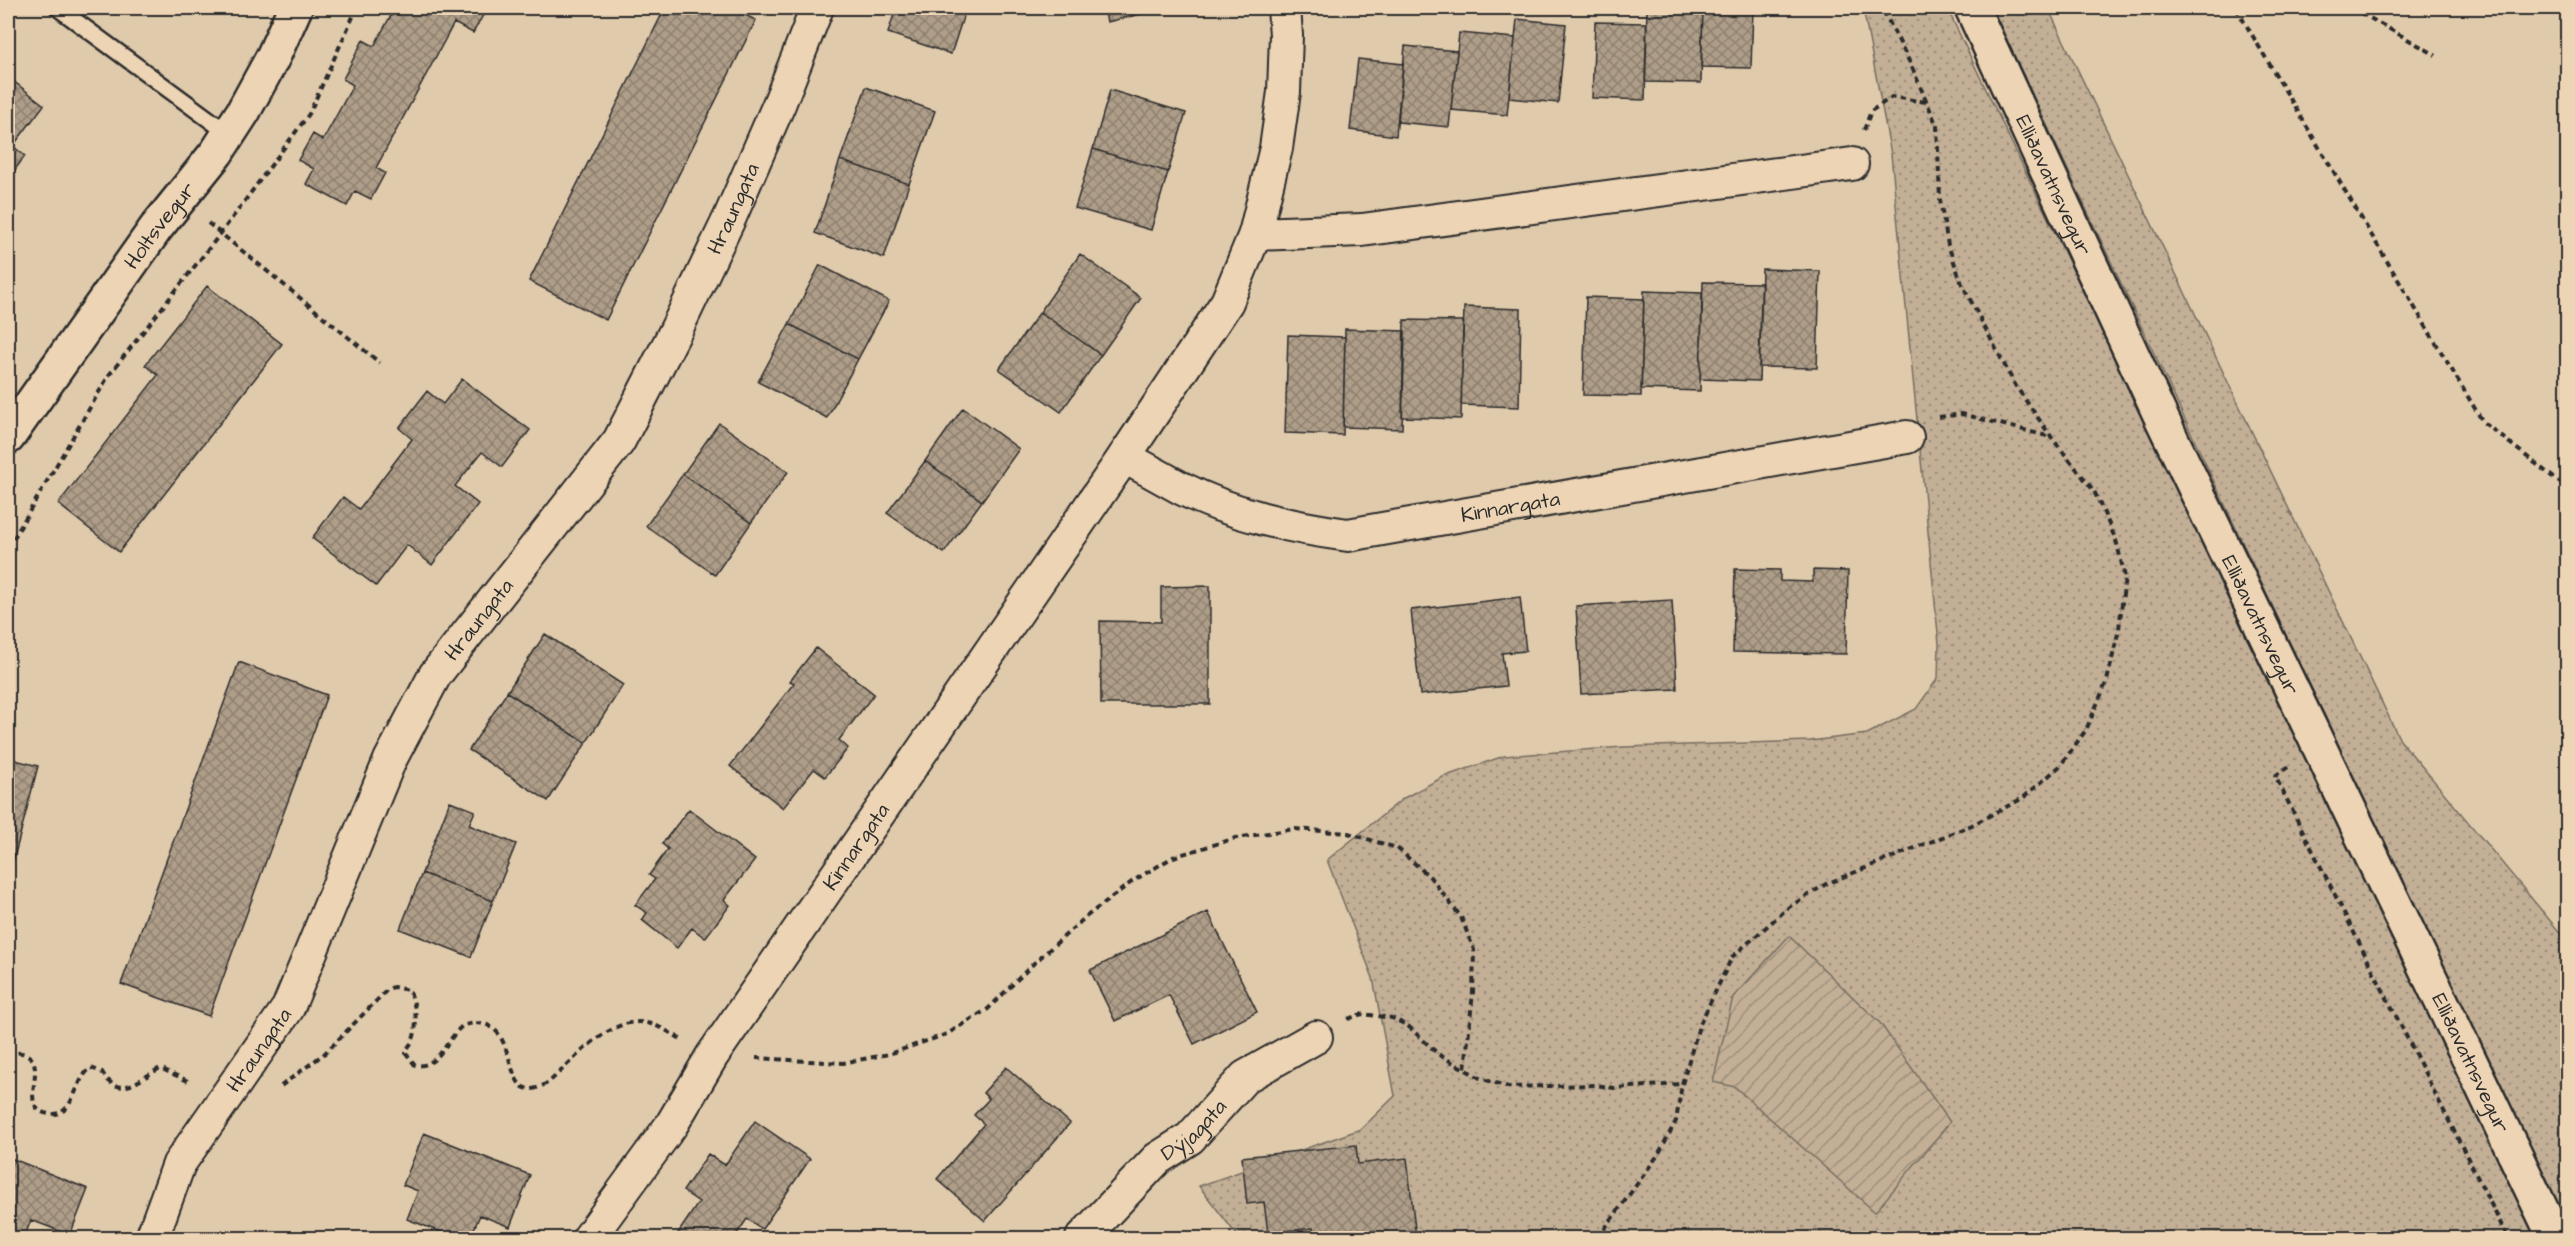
<svg xmlns="http://www.w3.org/2000/svg" width="2575" height="1246" viewBox="0 0 2575 1246" font-family="'Architects Daughter',sans-serif">
  <style>
    .grass { fill: url(#grass-dots); stroke: #766d60; stroke-width: 1.5 }
    .garden { fill: url(#garden-furrows); stroke: #766d60; stroke-width: 1.5 }
    .building { fill: url(#building-cross-hatch); stroke: #2b2b2b; stroke-width: 1.5 }
    .lines { fill: none; stroke-linecap: round; stroke-linejoin: round }
    .lane-casing { stroke: #2b2b2b; stroke-width: 20 }
    .street-casing { stroke: #2b2b2b; stroke-width: 36 }
    .secondary-casing { stroke: #2b2b2b; stroke-width: 38 }
    .path { stroke: #2b2b2b; stroke-width: 4; stroke-dasharray: 6 4.5; stroke-linecap: butt }
    .lane { stroke: #ecd4b4; stroke-width: 15 }
    .street { stroke: #ecd4b4; stroke-width: 32 }
    .secondary { stroke: #ecd4b4; stroke-width: 33 }
    .labels { text-anchor: middle; stroke-width: 6; stroke-linejoin: round; paint-order: stroke }
    .street-label { font-size: 21px; fill: #2b2b2b; stroke: #ecd4b4 }
  </style>
  <defs>
    <pattern id="grass-dots" width="8" height="8" patternUnits="userSpaceOnUse" patternTransform="scale(1.5)"><rect width="8" height="8" fill="#c2af96"/><path d="M2 2h.1M6 6h.1" fill="none" stroke="#9e8f7b" stroke-width="1.8" stroke-linecap="round"/></pattern>
    <pattern id="garden-furrows" width="10" height="10" patternUnits="userSpaceOnUse" patternTransform="scale(1.5)"><rect width="10" height="10" fill="#c2af96"/><path d="M-1 1l2-2M0 10L10 0M9 11l2-2" fill="none" stroke="#9e8f7b"/></pattern>
    <pattern id="building-cross-hatch" width="8" height="8" patternUnits="userSpaceOnUse" patternTransform="scale(1.5)"><rect width="8" height="8" fill="#ae9d88"/><path d="M0 0l8 8M0 8l8-8" fill="none" stroke="#8e806f"/></pattern>
  </defs>
  <rect width="100%" height="100%" fill="#e0caac"/>
  <filter id="ink" filterUnits="userSpaceOnUse"><feTurbulence type="fractalNoise" baseFrequency=".0167" numOctaves="2"/><feDisplacementMap in="SourceGraphic" scale="12" xChannelSelector="R" yChannelSelector="G"/><feConvolveMatrix kernelMatrix="1 2 1 2 8 2 1 2 1" color-interpolation-filters="sRGB"/></filter>
  <g filter="url(#ink)">
    <path class="grass" d="M1863 8H1947L2537 1238H1239L1199 1186 1361 1129 1395 1096 1373 978 1327 860 1404 798 1443 777 1504 756 1623 747 1810 741 1867 734 1916 709 1938 678 1939 644 1891 154Z
      M1992 8H2048L2400 740 2567 941V1223L2277 616Z"/>
    <path class="garden" d="M1789 936 1880 1023 1950 1122 1875 1212 1735 1087 1713 1082 1733 997Z"/>
    <path class="building" d="M395 8H487L473 33 454 23 376 168 385 173 371 199 355 191 347 206 306 184 314 169 298 160 313 134 323 140 353 85 343 79 363 40 374 46Z
      M665 8H730L756 20 606 320 529 281Z
      M896 8H966L951 54 888 33Z
      M1104 8H1166L1107 22Z
      M1647 8H1703L1701 83 1645 82Z
      M1703 8H1753L1751 68 1701 67Z
      M1517 19 1566 24 1558 103 1509 98Z
      M1595 22 1647 23 1645 100 1592 98Z
      M1459 33 1515 38 1507 115 1451 110Z
      M1405 46 1457 51 1449 127 1398 122Z
      M1358 59 1403 64 1396 136 1350 130Z
      M8 77 44 105 13 146 25 156 8 179Z
      M866 87 935 111 909 184 840 160Z
      M1110 90 1186 113 1168 172 1093 149Z
      M1093 149 1168 172 1151 230 1075 208Z
      M840 160 909 184 884 258 815 233Z
      M1080 254 1141 298 1101 355 1040 312Z
      M820 265 889 301 858 359 789 324Z
      M1762 269 1820 271 1817 368 1759 367Z
      M1703 282 1762 283 1759 381 1700 379Z
      M207 286 282 344 119 552 58 504 158 375 145 365Z
      M1644 291 1702 293 1700 391 1641 389Z
      M1586 297 1644 299 1641 396 1583 395Z
      M1464 307 1521 309 1519 407 1461 405Z
      M1040 312 1101 355 1061 412 999 369Z
      M1404 320 1463 321 1461 419 1402 417Z
      M789 324 858 359 827 418 758 382Z
      M1345 329 1405 331 1402 429 1343 427Z
      M1288 335 1345 337 1343 435 1285 433Z
      M462 379 530 430 502 467 482 452 455 486 478 504 432 565 407 545 376 586 312 538 343 497 359 509 412 439 399 428 427 391 443 404Z
      M963 408 1019 449 982 501 925 461Z
      M719 423 788 472 751 523 683 474Z
      M925 461 982 501 944 553 887 513Z
      M683 474 751 523 715 575 646 526Z
      M1735 569 1780 570V581L1813 582V570L1848 571 1846 654 1733 652Z
      M1210 586V704H1101L1100 621 1161 622V587Z
      M1520 597 1526 651 1502 653 1506 686 1420 695 1411 610Z
      M1672 600 1677 689 1581 694 1576 606Z
      M545 634 623 685 586 743 507 692Z
      M816 648 874 694 839 740 848 748 825 777 814 769 783 808 730 766 794 683 790 681Z
      M239 662 327 695 209 1016 121 984Z
      M507 692 586 743 548 801 469 750Z
      M8 758 38 766 8 881Z
      M450 801 475 811 469 825 516 844 493 901 422 873Z
      M689 809 755 860 724 900 730 905 705 938 692 928 677 948 642 920 647 913 635 905 655 879 649 875 668 849 662 844Z
      M422 873 493 901 471 957 400 929Z
      M1208 912 1257 1012 1194 1044 1169 995 1115 1021 1090 970Z
      M1006 1067 1070 1123 985 1221 937 1179 984 1124 974 1115 989 1099 983 1093Z
      M755 1121 810 1159 762 1229 747 1219 734 1238H679L676 1236 699 1202 683 1191 708 1154 725 1165Z
      M424 1133 530 1175 510 1227 480 1215 470 1238H456L407 1219 418 1191 403 1185Z
      M1356 1145 1358 1164 1407 1158 1416 1238H1315L1313 1228 1268 1233 1264 1202 1247 1204 1242 1157Z
      M8 1157 88 1189 70 1235 31 1220 24 1238H8Z"/>
    <g class="lines">
      <defs>
        <path id="lane" d="M58 8 229 134"/>
        <g id="street">
          <path d="M1255 234 1362 230 1852 164"/>
          <path id="s1" d="M1124 457C1144 467 1162 478 1181 488 1234 515 1290 527 1348 535L1907 437"/>
          <path id="s2" d="M152 1238 179 1164 288 1008 390 760 435 675 619 441 676 330 730 217 780 102 817 8"/>
          <path id="s3" d="M589 1238 672 1124 712 1056 1124 457 1227 302 1255 234 1276 148 1284 92 1286 35 1284 8"/>
          <path id="s4" d="M1082 1238 1157 1159 1190 1138 1245 1077 1316 1037"/>
        </g>
        <g id="secondary">
          <path id="s5" d="M1972 8 2161 417 2555 1238"/>
          <path id="s6" d="M8 437 156 228 217 152 243 112 273 57 295 8"/>
        </g>
      </defs>
      <use href="#lane" class="lane-casing"/>
      <use href="#street" class="street-casing"/>
      <use href="#secondary" class="secondary-casing"/>
      <path class="path" d="M2236 8 2483 422 2568 489
        M2352 8 2436 55
        M1864 130 1871 111 1892 97 1926 102
        M208 223 380 363
        M1939 417 1962 414 2051 437
        M8 548 109 375 221 233 309 114 357 8
        M2288 767 2275 776 2508 1238
        M1348 1019 1362 1014 1392 1018 1408 1026 1438 1054 1480 1078 1508 1087 1596 1085 1614 1088 1682 1084
        M8 1057C13 1054 18 1051 25 1054 51 1064 14 1110 50 1114 75 1117 74 1079 91 1068L102 1072C119 1101 138 1080 160 1068L190 1082
        M756 1058 843 1063 889 1054 947 1034 988 1009 1034 963 1087 916 1133 881 1173 857 1236 838 1294 829 1348 833 1397 848 1430 877 1461 917 1474 950 1473 992 1465 1069
        M281 1086 325 1053 387 990 393 987 408 990C416 998 418 1029 413 1039 411 1045 408 1046 406 1053L415 1065C437 1070 447 1039 462 1026 528 1004 493 1118 549 1082 575 1059 613 1012 651 1024 661 1027 672 1034 681 1039
        M1598 1238 1658 1155 1676 1121 1682 1084 1699 1026 1732 957 1789 907 1826 884 1972 825 2023 798 2060 766 2086 730 2107 681 2119 629 2125 577 2116 540 2094 491 2052 438 2015 385 1962 284 1948 245 1940 200 1937 126 1911 65 1882 8"/>
      <use href="#lane" class="lane"/>
      <use href="#street" class="street"/>
      <use href="#secondary" class="secondary"/>
    </g>
  </g>
  <g class="labels">
    <g class="street-label">
      <text dy="7" stroke="none"><textPath href="#s5" startOffset="195">Elliðavatnsvegur</textPath></text>
      <text dy="7" stroke="none"><textPath href="#s2" startOffset="1190">Hraungata</textPath></text>
      <text dy="7" stroke="none"><textPath href="#s6" startOffset="260">Holtsvegur</textPath></text>
      <text dy="7" stroke="none"><textPath href="#s1" startOffset="404">Kinnargata</textPath></text>
      <text dy="7" stroke="none"><textPath href="#s2" startOffset="704">Hraungata</textPath></text>
      <text dy="7" stroke="none"><textPath href="#s5" startOffset="681">Elliðavatnsvegur</textPath></text>
      <text dy="7" stroke="none"><textPath href="#s3" startOffset="474">Kinnargata</textPath></text>
      <text dy="7" stroke="none"><textPath href="#s2" startOffset="218">Hraungata</textPath></text>
      <text dy="7" stroke="none"><textPath href="#s5" startOffset="1167">Elliðavatnsvegur</textPath></text>
      <text dy="7" stroke="none"><textPath href="#s4" startOffset="156">Dýjagata</textPath></text>
    </g>
  </g>
  <rect width="2575" height="1246" fill="none" stroke="#ecd4b4" stroke-width="30"/>
  <rect x="15" y="15" width="2545" height="1216" fill="none" stroke="#2b2b2b" stroke-width="2" filter="url(#ink)"/>
</svg>
